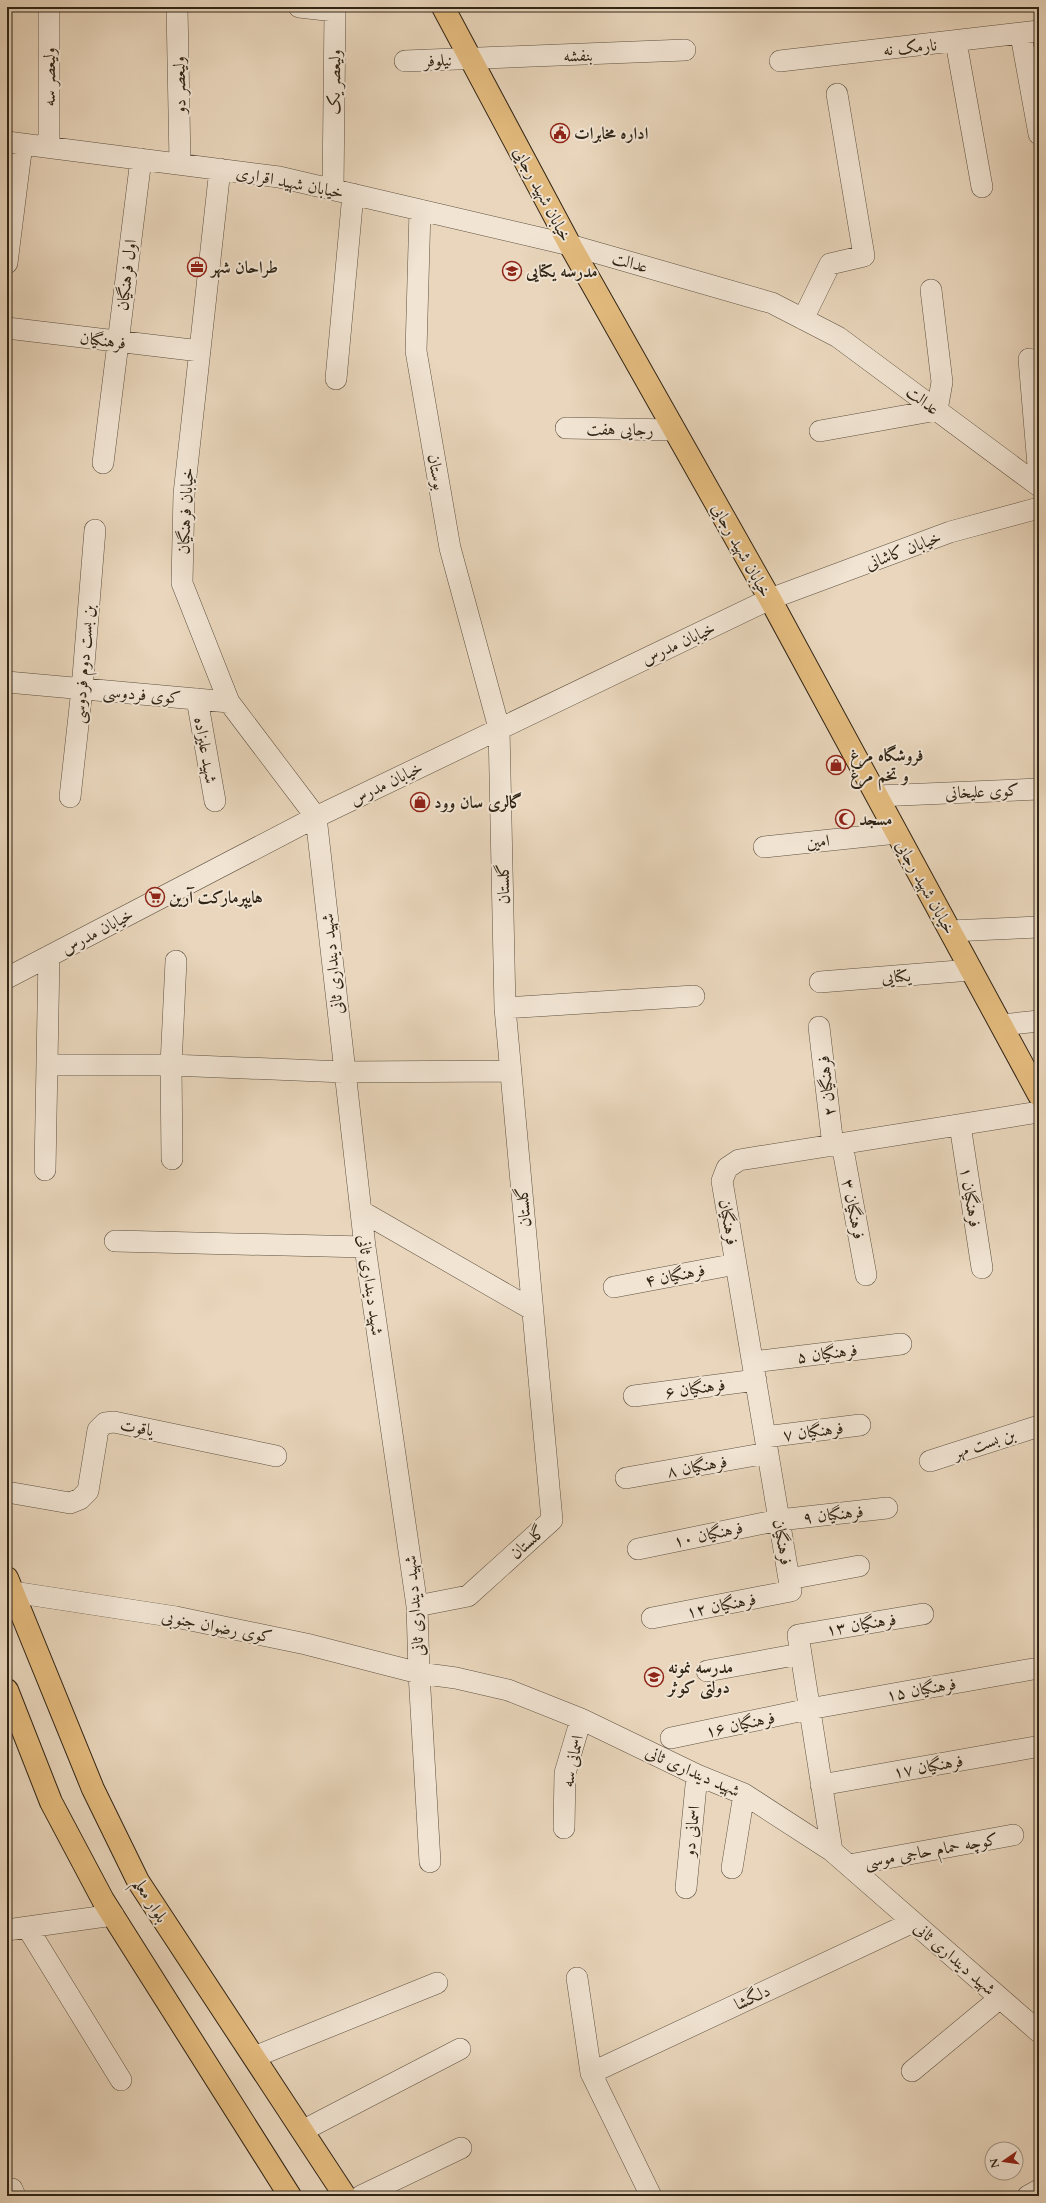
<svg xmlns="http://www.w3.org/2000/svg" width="1046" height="2203" viewBox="0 0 1046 2203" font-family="Cardo,Amiri,serif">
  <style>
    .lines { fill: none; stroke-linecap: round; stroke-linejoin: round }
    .minor-casing { stroke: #5e5140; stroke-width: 22 }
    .major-casing { stroke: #302516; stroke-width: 24 }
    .minor { stroke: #f1e4d3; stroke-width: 21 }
    .major { stroke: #e4bb7e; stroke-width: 22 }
    .labels { text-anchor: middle; stroke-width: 4; stroke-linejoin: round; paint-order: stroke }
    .street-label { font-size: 17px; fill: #302516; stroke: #f1e4d3 }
    .poi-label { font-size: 17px; font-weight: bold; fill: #302516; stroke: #f1e4d3; text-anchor: start }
  </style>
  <rect width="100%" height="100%" fill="#e9d6bc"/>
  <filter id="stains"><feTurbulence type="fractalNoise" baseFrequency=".005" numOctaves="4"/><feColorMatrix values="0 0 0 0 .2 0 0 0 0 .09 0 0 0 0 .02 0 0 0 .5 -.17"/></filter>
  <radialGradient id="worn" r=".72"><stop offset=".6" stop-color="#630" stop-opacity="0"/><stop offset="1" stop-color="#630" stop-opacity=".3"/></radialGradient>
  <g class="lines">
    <defs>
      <path id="minor" d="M49 7V147
        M177 7 180 163
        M299 7 335 11 333 189
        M1021 35 1039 134
        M956 42 982 187
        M405 61 685 50
        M780 61 1039 31
        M7 142 279 177 570 245 772 303 838 337 1039 486
        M220 169 184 494 182 583 229 702 316 817 365 1247 417 1606 419 1673 430 1862
        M7 263 22 144
        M803 319 830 264 864 256 837 94
        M7 328 200 351
        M1029 359 1039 477
        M336 379 353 194
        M566 428 674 430
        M820 431 937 410 942 382 931 290
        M103 463 141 159
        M7 682 229 702
        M197 699 215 801
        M877 796 1039 789
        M70 797 82 689 95 530
        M764 847 897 833
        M950 931 1039 927
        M7 978 316 817 770 599 950 532 1039 508
        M820 982 971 970
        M505 1008 694 996
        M1001 1025 1039 1021
        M819 1027 833 1146
        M47 1065H171L344 1072 511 1071
        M960 1125 982 1268
        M842 1144 866 1275
        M172 1159 171 1065 176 961
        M45 1170 49 956
        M361 1211 533 1310
        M115 1241 365 1247
        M614 1287 736 1264
        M753 1362 901 1344
        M634 1396 756 1380
        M765 1437 860 1425
        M930 1461 1039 1426
        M626 1478 768 1453
        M7 1492 70 1503 80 1499 88 1491 98 1430 105 1423 114 1422 276 1456
        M638 1549 779 1520 887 1508
        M789 1579 859 1566
        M7 1594 13 1592 176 1617 306 1644 419 1673 456 1678 508 1690 581 1719 697 1775 744 1794 832 1851 1039 2032
        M417 1606 468 1596 552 1520 505 1008 499 728 450 548 416 351 420 210
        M652 1618 791 1591 722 1181 727 1168 739 1160 1039 1112
        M707 1671 800 1654
        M671 1738 809 1709 1033 1669
        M821 1785 1035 1747
        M564 1828 565 1773 581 1719
        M832 1851 798 1635 923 1614
        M849 1865 1013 1835
        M732 1868 744 1794
        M686 1888 697 1775
        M27 1927 121 2080
        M7 1930 113 1915
        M577 1978 591 2073 651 2196
        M254 2057 437 1983
        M912 2071 1000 1998
        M591 2073 913 1922
        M302 2131 460 2049
        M7 2190 12 2189 15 2196
        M361 2196 461 2148
        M1028 2196 1039 2190"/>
      <path id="major" d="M443 7 570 245 770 599 1039 1095
        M7 1578 93 1789 138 1881 345 2196
        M7 1690 51 1802 103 1900 290 2196"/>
    </defs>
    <use href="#minor" class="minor-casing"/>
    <use href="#major" class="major-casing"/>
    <use href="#minor" class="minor"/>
    <use href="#major" class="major"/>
  </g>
  <defs>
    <symbol id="civic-ring" viewBox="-11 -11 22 22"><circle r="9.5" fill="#f1e4d3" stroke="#8f2418" stroke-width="1.5"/><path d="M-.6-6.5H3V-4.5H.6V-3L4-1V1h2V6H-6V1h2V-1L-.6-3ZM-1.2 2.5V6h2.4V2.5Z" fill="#8f2418"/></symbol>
    <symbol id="office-ring" viewBox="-11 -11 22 22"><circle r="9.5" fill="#f1e4d3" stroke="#8f2418" stroke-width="1.5"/><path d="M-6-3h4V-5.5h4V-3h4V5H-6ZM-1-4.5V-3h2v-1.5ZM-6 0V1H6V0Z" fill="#8f2418"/></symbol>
    <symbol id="school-ring" viewBox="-11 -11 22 22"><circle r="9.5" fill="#f1e4d3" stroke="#8f2418" stroke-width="1.5"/><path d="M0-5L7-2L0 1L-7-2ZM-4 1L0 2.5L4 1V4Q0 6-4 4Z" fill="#8f2418"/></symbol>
    <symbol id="shop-ring" viewBox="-11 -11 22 22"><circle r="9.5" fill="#f1e4d3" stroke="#8f2418" stroke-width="1.5"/><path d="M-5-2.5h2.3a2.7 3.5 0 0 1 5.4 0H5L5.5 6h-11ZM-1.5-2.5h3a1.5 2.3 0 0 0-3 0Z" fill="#8f2418"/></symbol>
    <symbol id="mosque-ring" viewBox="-11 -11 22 22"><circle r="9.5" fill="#f1e4d3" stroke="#8f2418" stroke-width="1.5"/><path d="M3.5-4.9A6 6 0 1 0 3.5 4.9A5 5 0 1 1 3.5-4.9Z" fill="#8f2418"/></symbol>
    <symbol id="supermarket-ring" viewBox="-11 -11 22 22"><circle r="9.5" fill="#f1e4d3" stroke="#8f2418" stroke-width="1.5"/><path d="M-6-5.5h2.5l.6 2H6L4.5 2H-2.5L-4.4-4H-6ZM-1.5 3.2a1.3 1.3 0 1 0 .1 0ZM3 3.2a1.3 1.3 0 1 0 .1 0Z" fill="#8f2418"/></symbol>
  </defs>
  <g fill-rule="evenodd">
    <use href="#civic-ring" x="549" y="122" width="22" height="22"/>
    <use href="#office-ring" x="186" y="256" width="22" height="22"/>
    <use href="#school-ring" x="501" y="260" width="22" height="22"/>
    <use href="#shop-ring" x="825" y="754" width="22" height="22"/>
    <use href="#shop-ring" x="409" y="791" width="22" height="22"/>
    <use href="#mosque-ring" x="834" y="808" width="22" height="22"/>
    <use href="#supermarket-ring" x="144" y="886" width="22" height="22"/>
    <use href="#school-ring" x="643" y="1666" width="22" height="22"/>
  </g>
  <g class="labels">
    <g class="street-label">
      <text transform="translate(910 47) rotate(-6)" y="6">نارمک نه</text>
      <text transform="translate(578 55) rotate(-2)" y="6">بنفشه</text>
      <text transform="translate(438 60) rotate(-2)" y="6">نیلوفر</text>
      <text transform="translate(49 77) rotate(-90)" y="6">ولیعصر سه</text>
      <text transform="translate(334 82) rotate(-89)" y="6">ولیعصر یک</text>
      <text transform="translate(179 85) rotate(-91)" y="6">ولیعصر دو</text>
      <text transform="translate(290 182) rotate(11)" y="6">خیابان شهید اقراری</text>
      <text transform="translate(543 194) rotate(62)" y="6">خیابان شهید رجایی</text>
      <text transform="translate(630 262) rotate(16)" y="6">عدالت</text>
      <text transform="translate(126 275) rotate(-83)" y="6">اول فرهنگیان</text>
      <text transform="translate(103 340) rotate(7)" y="6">فرهنگیان</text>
      <text transform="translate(923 400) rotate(37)" y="6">عدالت</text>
      <text transform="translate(620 429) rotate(1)" y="6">رجایی هفت</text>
      <text transform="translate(437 472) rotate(80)" y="6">بوستان</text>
      <text transform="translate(185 511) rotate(-87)" y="6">خیابان فرهنگیان</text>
      <text transform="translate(742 550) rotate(61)" y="6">خیابان شهید رجایی</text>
      <text transform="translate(903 550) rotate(-21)" y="6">خیابان کاشانی</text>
      <text transform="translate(678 643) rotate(-25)" y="6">خیابان مدرس</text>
      <text transform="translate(83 664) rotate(-85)" y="6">بن بست دوم فردوسی</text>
      <text transform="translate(142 694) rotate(5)" y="6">کوی فردوسی</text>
      <text transform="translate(206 750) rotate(80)" y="6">شهید علیزاده</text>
      <text transform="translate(386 783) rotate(-26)" y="6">خیابان مدرس</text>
      <text transform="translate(982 791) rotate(-3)" y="6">کوی علیخانی</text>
      <text transform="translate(818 841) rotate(-6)" y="6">امین</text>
      <text transform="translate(503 884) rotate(-91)" y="6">گلستان</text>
      <text transform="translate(926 887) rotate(61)" y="6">خیابان شهید رجایی</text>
      <text transform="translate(97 931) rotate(-28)" y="6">خیابان مدرس</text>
      <text transform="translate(332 964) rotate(-96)" y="6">شهید دینداری ثانی</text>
      <text transform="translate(896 976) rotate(-4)" y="6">یکتایی</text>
      <text transform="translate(826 1086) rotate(-96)" y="6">فرهنگیان ۲</text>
      <text transform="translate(971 1197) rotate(81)" y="6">فرهنگیان ۱</text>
      <text transform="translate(523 1207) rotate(-95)" y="6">گلستان</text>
      <text transform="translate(854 1209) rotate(79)" y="6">فرهنگیان ۳</text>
      <text transform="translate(729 1222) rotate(80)" y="6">فرهنگیان</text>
      <text transform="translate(675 1275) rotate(-11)" y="6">فرهنگیان ۴</text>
      <text transform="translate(371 1285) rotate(82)" y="6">شهید دینداری ثانی</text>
      <text transform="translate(827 1353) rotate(-7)" y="6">فرهنگیان ۵</text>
      <text transform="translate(695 1388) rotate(-8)" y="6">فرهنگیان ۶</text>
      <text transform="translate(137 1427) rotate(11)" y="6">یاقوت</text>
      <text transform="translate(813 1431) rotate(-7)" y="6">فرهنگیان ۷</text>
      <text transform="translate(984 1443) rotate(-18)" y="6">بن بست مهر</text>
      <text transform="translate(697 1466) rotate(-10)" y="6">فرهنگیان ۸</text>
      <text transform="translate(833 1514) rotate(-6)" y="6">فرهنگیان ۹</text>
      <text transform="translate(708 1534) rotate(-12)" y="6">فرهنگیان ۱۰</text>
      <text transform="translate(527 1542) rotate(-42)" y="6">گلستان</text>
      <text transform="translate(783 1542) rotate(80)" y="6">فرهنگیان</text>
      <text transform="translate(721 1605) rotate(-11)" y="6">فرهنگیان ۱۲</text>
      <text transform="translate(414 1606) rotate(-95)" y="6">شهید دینداری ثانی</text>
      <text transform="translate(861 1624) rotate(-9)" y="6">فرهنگیان ۱۳</text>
      <text transform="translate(217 1626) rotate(11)" y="6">کوی رضوان جنوبی</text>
      <text transform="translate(921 1689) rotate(-10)" y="6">فرهنگیان ۱۵</text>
      <text transform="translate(740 1724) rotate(-12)" y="6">فرهنگیان ۱۶</text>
      <text transform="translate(572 1761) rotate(-78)" y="6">اسمانی سه</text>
      <text transform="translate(928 1766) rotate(-10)" y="6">فرهنگیان ۱۷</text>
      <text transform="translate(693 1771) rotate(24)" y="6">شهید دینداری ثانی</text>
      <text transform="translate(691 1831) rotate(-84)" y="6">اسمانی دو</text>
      <text transform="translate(931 1850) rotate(-10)" y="6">کوچه حمام حاجی موسی</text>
      <text transform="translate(151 1900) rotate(58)" y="6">بلوار معلم</text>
      <text transform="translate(955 1958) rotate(41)" y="6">شهید دینداری ثانی</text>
      <text transform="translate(752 1997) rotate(-25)" y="6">دلگشا</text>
    </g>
    <g class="poi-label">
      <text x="574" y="139">اداره مخابرات</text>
      <text x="211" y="273">طراحان شهر</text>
      <text x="526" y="277">مدرسه یکتایی</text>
      <text x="850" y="761">فروشگاه مرغ<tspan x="850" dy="20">و تخم مرغ</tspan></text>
      <text x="434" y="808">گالری سان وود</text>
      <text x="859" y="825">مسجد</text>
      <text x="169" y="903">هایپرمارکت آرین</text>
      <text x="668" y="1673">مدرسه نمونه<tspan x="668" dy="20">دولتی کوثر</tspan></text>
    </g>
  </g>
  <rect width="1046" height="2203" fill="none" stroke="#e9d6bc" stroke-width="24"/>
  <rect x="8" y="8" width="1030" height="2187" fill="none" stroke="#302516" stroke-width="2"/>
  <rect x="12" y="12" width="1022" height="2179" fill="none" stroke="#302516"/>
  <g transform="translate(1004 2161) rotate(257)"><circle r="19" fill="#f1e4d3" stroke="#a49887"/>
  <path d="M0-3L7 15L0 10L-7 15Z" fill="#8f2418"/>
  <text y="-6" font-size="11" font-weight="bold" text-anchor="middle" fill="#302516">N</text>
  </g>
  <rect width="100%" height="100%" filter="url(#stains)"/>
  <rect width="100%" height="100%" fill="url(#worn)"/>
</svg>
